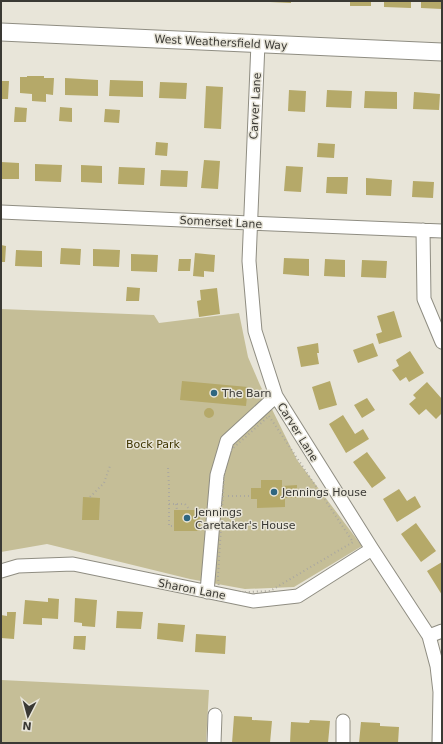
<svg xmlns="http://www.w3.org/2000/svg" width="443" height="744" viewBox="0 0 443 744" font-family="'DejaVu Sans',sans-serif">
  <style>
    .green { fill: #c5be97 }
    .building { fill: #b5a969 }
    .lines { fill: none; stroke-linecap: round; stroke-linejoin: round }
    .minor-casing { stroke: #8f8d82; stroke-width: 15 }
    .tertiary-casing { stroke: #8f8d82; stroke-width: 19 }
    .path { stroke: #aba89f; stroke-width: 2; stroke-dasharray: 1 3; stroke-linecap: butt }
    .minor { stroke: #fff; stroke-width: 13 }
    .tertiary { stroke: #fff; stroke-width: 17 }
    .poi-dot { fill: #2e6680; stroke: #e8e5d9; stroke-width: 1.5 }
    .labels { text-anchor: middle; stroke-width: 3; stroke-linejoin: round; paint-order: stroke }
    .street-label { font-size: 11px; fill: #3a3934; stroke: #e8e5d9 }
    .poi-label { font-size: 11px; fill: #3a3934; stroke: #e8e5d9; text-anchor: start }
    .park-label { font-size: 11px; fill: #3f3500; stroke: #e8e5d9 }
  </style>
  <rect width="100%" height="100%" fill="#e8e5d9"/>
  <path class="green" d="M1 309 154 315 159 323 239 313 248 357 260 385 297 460 362 546 294 587 245 589 190 579 47 544 1 552Z
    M1 680 209 690 206 743H1Z"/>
  <path class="building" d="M270 1H291V3L270 2Z
    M350 1H371V6H350Z
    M384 1H411V8L384 7Z
    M421 1H442V9L421 8Z
    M27 76H44V78H54L53 95 46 94V102L32 101V94L20 93V77H27Z
    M65 78 98 80V96L65 95Z
    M110 80 143 81V97L109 96Z
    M1 81H9L8 99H1Z
    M160 82 187 83 186 99 159 98Z
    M206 86 223 87 221 129 204 128Z
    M289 90 306 91 305 112 288 111Z
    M327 90 352 91 351 108 326 107Z
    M365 91 397 92V109L364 108Z
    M414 92 440 94 439 110 413 109Z
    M15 107 27 108 26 122H14Z
    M60 107 72 108V122L59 121Z
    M105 109 120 110 119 123 104 122Z
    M156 142 168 143 167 156 155 155Z
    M318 143 335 144 334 158 317 157Z
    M204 160 220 161 218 189 201 188Z
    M1 162 19 163V179H1Z
    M35 164 62 165 61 182 35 181Z
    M81 165 102 166V183L81 182Z
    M286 166 303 167 301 192 284 191Z
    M119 167 145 168 144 185 118 184Z
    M161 170 188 171 187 187 160 186Z
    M327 177H348L347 194 326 193Z
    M366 178 392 180 391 196 366 195Z
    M413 181 434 182 433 198 412 197Z
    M1 245 6 246 5 262H1Z
    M61 248 81 249 80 265 60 264Z
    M93 249 120 250 119 267 93 266Z
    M16 250 42 251V267L15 266Z
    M195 253 215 255 214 272 204 271V277L193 276Z
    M131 254 158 255 157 272 131 271Z
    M284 258 309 259V276L283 274Z
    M179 259H191L190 271H178Z
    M325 259 345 260V277L324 276Z
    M362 260 387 261 386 278 361 277Z
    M127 287 140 288 139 301H126Z
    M217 288 220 314 199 317 197 301 201 300 200 290Z
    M394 311 402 337 379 344 376 334 382 332 377 316Z
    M318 343 319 353H317L319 364 301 367 297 347Z
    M373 343 378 356 358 363 353 350Z
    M410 351 424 373 409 382 406 377 400 381 392 370 399 366 396 360Z
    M182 381 248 387 246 406 180 400Z
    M330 381 337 405 319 410 312 387Z
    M427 382 442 399V413L436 419 426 409 419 415 409 404 416 398 413 395Z
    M367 398 375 410 362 418 354 405Z
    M204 413a5 5 0 1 1 10 0a5 5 0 1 1-10 0Z
    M343 415 355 434 363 429 369 439 346 453 329 424Z
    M367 452 386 478 372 488 353 462Z
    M261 480H282V486L297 485V498H285V507L257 508V499H251V488H261Z
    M399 489 407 501 415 496 421 507 397 522 383 499Z
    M83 497 100 498 99 520H82Z
    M174 510H200V531H174Z
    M416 523 436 551 421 562 401 534Z
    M442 562V595L427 571Z
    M48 598 59 599 58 619 42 618V625L23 624 25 600 48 602Z
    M75 598 97 600 95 627 82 626V623L74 622Z
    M117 611 143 612 141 629 116 628Z
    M7 612H16L14 639 1 638V615L7 616Z
    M158 623 185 625 183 642 157 639Z
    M196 634 226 636 225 654 195 652Z
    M74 636H86L85 650 73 649Z
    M234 716 252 717V720L272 721 270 743H232Z
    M310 720 330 721 328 743H290L291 722 309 723Z
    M361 722 380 723V726L399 727 398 743H359Z"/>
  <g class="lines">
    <defs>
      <path id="minor" d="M258 43 249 261 255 331 276 396 372 549 429 636 437 666 440 692 439 743
        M1 212 250 223 442 231
        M423 230 424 299 442 342
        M1 571 18 566 73 564 253 601 298 596 372 549
        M207 592 217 475 227 441 276 396
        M429 636 442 631
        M214 743 215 715
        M343 743V721"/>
      <path id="tertiary" d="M1 32 442 52"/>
    </defs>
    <use href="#minor" class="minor-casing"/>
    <use href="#tertiary" class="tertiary-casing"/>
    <path class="path" d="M269 416 353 542 270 591 227 593 219 589 218 576 225 461 232 449Z
      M168 468 169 486V526H174
      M228 496H251
      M90 497 104 483 110 466
      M169 504H185L190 510
      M176 504 177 510"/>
    <use href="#minor" class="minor"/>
    <use href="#tertiary" class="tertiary"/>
  </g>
  <g class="poi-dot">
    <circle cx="214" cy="393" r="4"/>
    <circle cx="274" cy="492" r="4"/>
    <circle cx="187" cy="518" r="4"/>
  </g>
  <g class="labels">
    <g class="street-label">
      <text transform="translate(221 42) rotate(3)" y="4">West Weathersfield Way</text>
      <text transform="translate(255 106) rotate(-87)" y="4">Carver Lane</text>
      <text transform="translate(221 222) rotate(3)" y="4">Somerset Lane</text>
      <text transform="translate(298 432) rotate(58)" y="4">Carver Lane</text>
      <text transform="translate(192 589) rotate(11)" y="4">Sharon Lane</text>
    </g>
    <g class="poi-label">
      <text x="222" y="397">The Barn</text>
      <text x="282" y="496">Jennings House</text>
      <text x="195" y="516">Jennings<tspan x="195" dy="13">Caretaker's House</tspan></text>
    </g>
    <g class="park-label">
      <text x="153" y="448">Bock Park</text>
    </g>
  </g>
  <rect width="443" height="744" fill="none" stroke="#3a3934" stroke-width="4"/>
  <g transform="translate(28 716) rotate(186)" stroke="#e8e5d9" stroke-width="3" paint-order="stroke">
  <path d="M0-3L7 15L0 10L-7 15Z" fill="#3a3934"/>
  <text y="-6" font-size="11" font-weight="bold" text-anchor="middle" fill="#3a3934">N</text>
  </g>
</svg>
